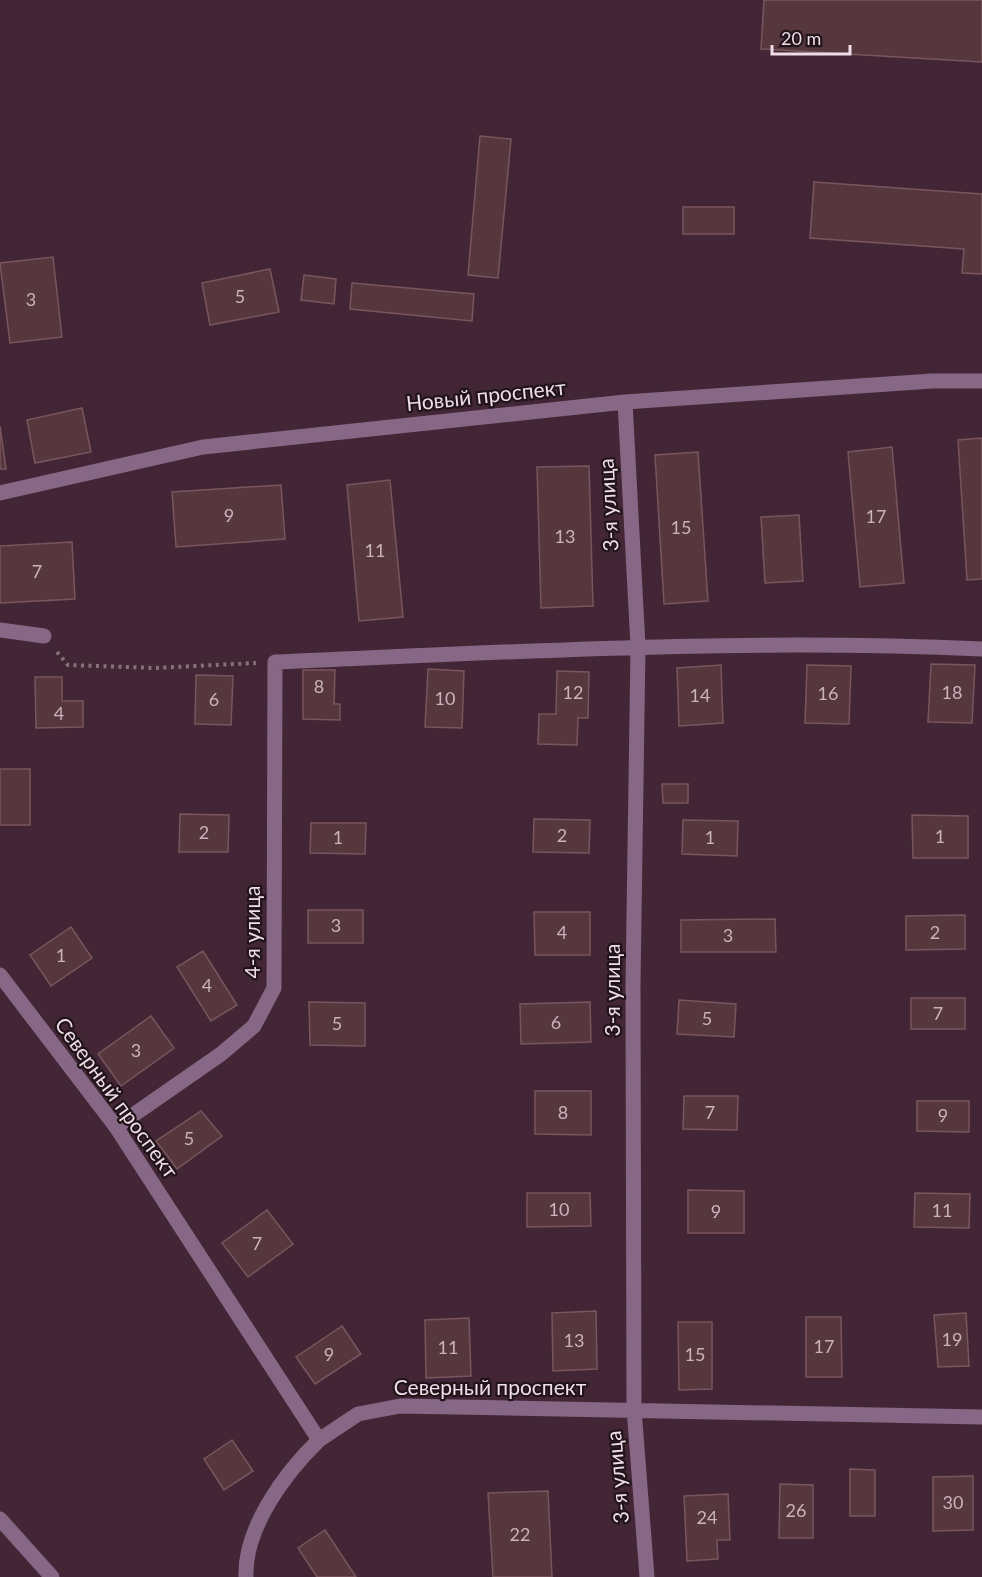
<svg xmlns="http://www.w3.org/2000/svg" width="982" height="1577" viewBox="0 0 982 1577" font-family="Lato,sans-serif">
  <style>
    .building { fill: #57373e; stroke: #79565d; stroke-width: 1.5 }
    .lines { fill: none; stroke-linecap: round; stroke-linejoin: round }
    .path { stroke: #88707d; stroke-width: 4; stroke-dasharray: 3 4.5; stroke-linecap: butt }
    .minor { stroke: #866785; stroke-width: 15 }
    .labels { text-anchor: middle; stroke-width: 4.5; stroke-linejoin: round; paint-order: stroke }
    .number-label { font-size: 18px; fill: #c9b3bc }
    .street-label { font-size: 21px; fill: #efdce6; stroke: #20141a }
  </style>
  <rect width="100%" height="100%" fill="#422635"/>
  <path class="building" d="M764 0H982V62L761 49Z
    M480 136 511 139 498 278 468 275Z
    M814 182 982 194V274L962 273 964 249 810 238Z
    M683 207H734V234H683Z
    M53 257 62 337 10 343 0 263Z
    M270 269 279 312 210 325 202 283Z
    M304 275 336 279 334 304 301 300Z
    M352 283 474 294 472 321 350 309Z
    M82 408 91 452 35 463 27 420Z
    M0 426 6 469H0Z
    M982 438V579L967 580 958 440Z
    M892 447 904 583 860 587 848 452Z
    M698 452 708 601 664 604 655 455Z
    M589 466 593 606 541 608 537 467Z
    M390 480 403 617 359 621 347 485Z
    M281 485 285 539 176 547 172 492Z
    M799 515 803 581 765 583 761 517Z
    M72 542 75 599 0 603V546Z
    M931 664 975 665 972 723 928 722Z
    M721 665 723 723 679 726 677 668Z
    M807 665 851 666 849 724 805 723Z
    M428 669 464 671 462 728 425 727Z
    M303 670H335L334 704H340V720L303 719Z
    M557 671 589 672 588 718H578L577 745 538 744 539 714H556Z
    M196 675 233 676 231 725 195 724Z
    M35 677H62V701H83V727L36 728Z
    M0 769H30V825H0Z
    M662 784H688V803H663Z
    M180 814 229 815 228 852H179Z
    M912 815 968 816V858H913Z
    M534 819 590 820 589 853 533 852Z
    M683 820 738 821 737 856 682 854Z
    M311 823H366L365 854 310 853Z
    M308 910H363V943H308Z
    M534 912H590V955H535Z
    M965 915V949L906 950V916Z
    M775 919 776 952H681V920Z
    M71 927 92 958 51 986 30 955Z
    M203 951 237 1005 211 1021 177 967Z
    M911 998H965V1029H911Z
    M679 1000 736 1004 734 1037 677 1034Z
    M309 1002 365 1003V1046L310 1045Z
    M590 1002 591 1042 521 1044 520 1004Z
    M151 1016 174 1048 121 1086 98 1054Z
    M535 1091H591V1135L535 1134Z
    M684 1096H738L737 1130 683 1129Z
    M917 1101H969V1132L917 1131Z
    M201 1111 222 1136 177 1169 156 1141Z
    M688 1190 744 1191V1233H688Z
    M527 1193H590L591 1226 527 1227Z
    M915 1193 970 1194 969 1228 914 1227Z
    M267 1210 293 1244 248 1277 222 1243Z
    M596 1311 597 1369 553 1371 552 1313Z
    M966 1313 969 1366 938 1367 934 1315Z
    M806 1317H841L842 1377H806Z
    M469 1318 471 1376 426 1378 425 1320Z
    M678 1322H712V1389L679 1390Z
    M342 1326 361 1354 315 1384 296 1357Z
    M232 1440 253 1471 224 1490 204 1459Z
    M850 1469 875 1470V1516H850Z
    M973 1476V1530L933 1531V1477Z
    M780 1484 813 1485V1538H779Z
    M548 1491 552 1577H493L488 1493Z
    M728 1494 730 1540H717L718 1559 687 1561 684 1496Z
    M325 1530 356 1577H317L298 1548Z"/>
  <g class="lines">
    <path class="path" d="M57 652 68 665 155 668 256 663"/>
    <path class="minor" d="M625 402 638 646 633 985 634 1409 647 1577
      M0 493 203 447 625 402 932 381H982
      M0 630 44 636
      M0 975 116 1127 319 1440 358 1414 400 1406 982 1417
      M116 1127 221 1054 254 1026 274 988 275 662C510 652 746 638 982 649
      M0 1519 52 1577
      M246 1577C244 1528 285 1473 319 1440"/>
  </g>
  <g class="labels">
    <g class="number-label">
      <text x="240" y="303">5</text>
      <text x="31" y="306">3</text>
      <text x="229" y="522">9</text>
      <text x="876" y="523">17</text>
      <text x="681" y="534">15</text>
      <text x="565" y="543">13</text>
      <text x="375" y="557">11</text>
      <text x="37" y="578">7</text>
      <text x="319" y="693">8</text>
      <text x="573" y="699">12</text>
      <text x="952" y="699">18</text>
      <text x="828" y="700">16</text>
      <text x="700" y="702">14</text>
      <text x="445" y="705">10</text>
      <text x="214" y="706">6</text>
      <text x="59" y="720">4</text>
      <text x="204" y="839">2</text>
      <text x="562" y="842">2</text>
      <text x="940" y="843">1</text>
      <text x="338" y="844">1</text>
      <text x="710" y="844">1</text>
      <text x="336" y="932">3</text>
      <text x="562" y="939">4</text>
      <text x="935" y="939">2</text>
      <text x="728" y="942">3</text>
      <text x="61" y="962">1</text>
      <text x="207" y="992">4</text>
      <text x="938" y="1020">7</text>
      <text x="707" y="1025">5</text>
      <text x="556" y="1029">6</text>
      <text x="337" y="1030">5</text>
      <text x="136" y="1057">3</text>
      <text x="563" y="1119">8</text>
      <text x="710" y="1119">7</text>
      <text x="943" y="1122">9</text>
      <text x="189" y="1145">5</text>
      <text x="559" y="1216">10</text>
      <text x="942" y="1217">11</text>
      <text x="716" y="1218">9</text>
      <text x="257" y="1250">7</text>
      <text x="952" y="1346">19</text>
      <text x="574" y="1347">13</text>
      <text x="824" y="1353">17</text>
      <text x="448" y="1354">11</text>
      <text x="329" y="1361">9</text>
      <text x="695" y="1361">15</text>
      <text x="953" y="1509">30</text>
      <text x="796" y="1517">26</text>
      <text x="707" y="1524">24</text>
      <text x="520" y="1541">22</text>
    </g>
    <g class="street-label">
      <text transform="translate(486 396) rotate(-6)" y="7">Новый проспект</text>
      <text transform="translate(609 505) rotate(-93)" y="7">3-я улица</text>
      <text transform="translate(253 932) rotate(-90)" y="7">4-я улица</text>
      <text transform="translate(613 990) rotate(-90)" y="7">3-я улица</text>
      <text transform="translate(116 1098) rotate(54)" y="7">Северный проспект</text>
      <text x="490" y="1395">Северный проспект</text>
      <text transform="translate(618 1477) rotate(-95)" y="7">3-я улица</text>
    </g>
  </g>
  <path d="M772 45v9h78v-9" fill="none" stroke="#efdce6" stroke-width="3"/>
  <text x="781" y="45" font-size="18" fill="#efdce6" stroke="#20141a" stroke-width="4.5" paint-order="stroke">20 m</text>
</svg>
